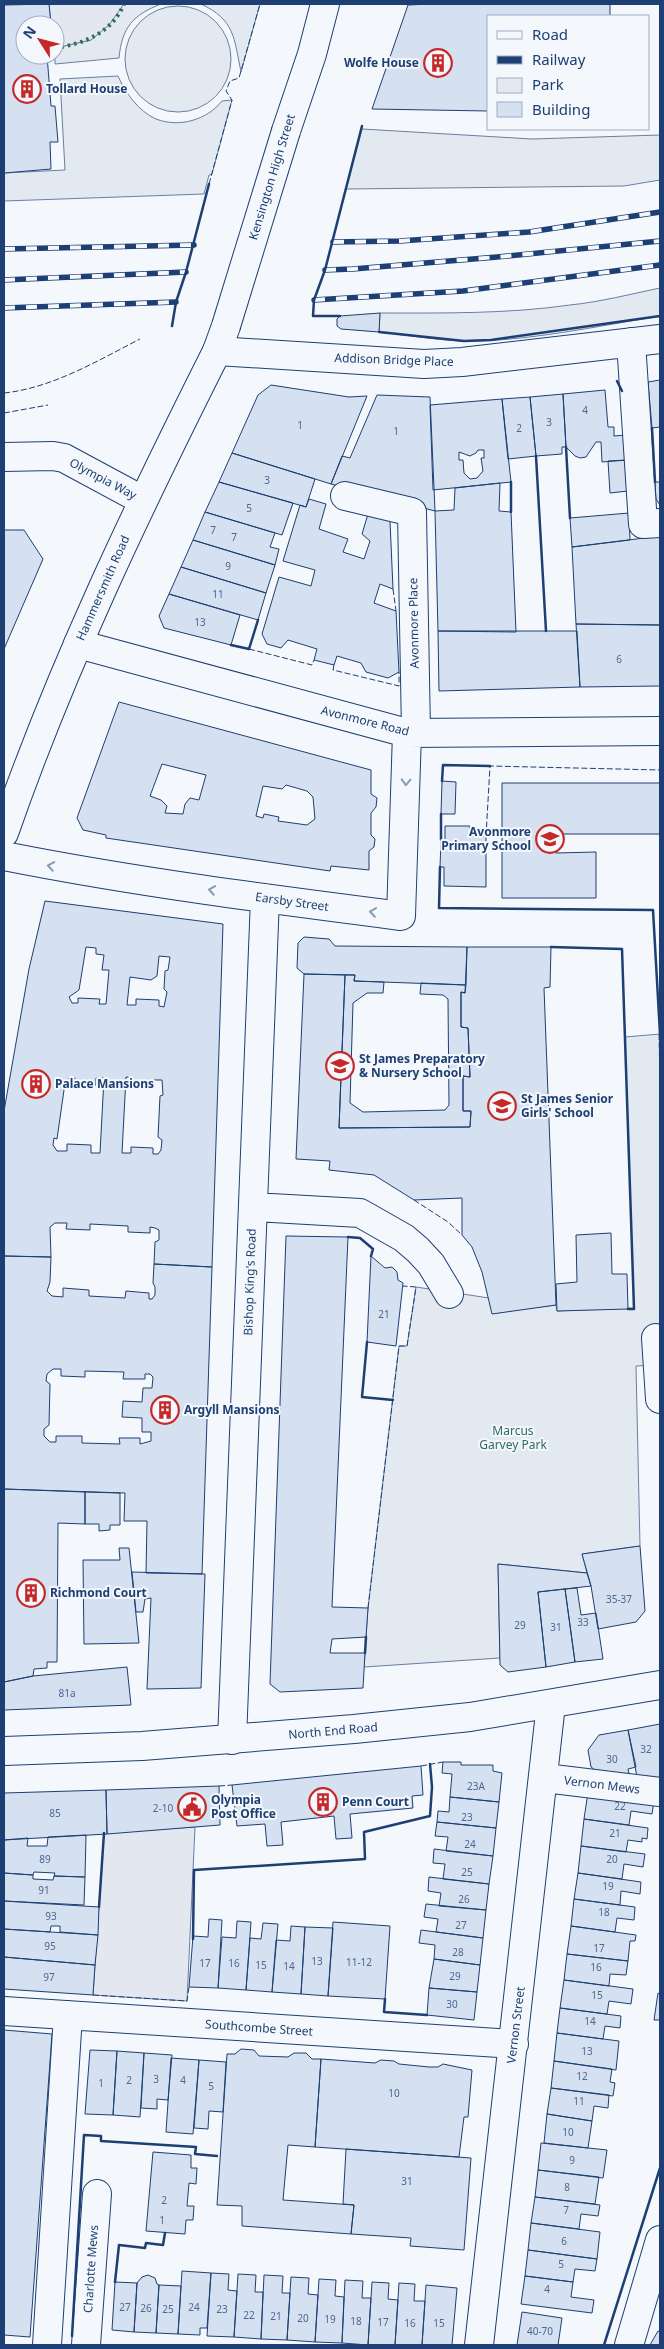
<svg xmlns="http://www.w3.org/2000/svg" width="664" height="2349" viewBox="0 0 664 2349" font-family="'Noto Sans',sans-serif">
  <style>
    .green { fill: #e3e9f0; stroke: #687fa3 }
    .parking { fill: #e3e8f0; stroke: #687fa3 }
    .building { fill: #d5e0f0; stroke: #1d3f73; fill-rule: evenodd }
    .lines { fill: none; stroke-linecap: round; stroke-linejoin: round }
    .minor-casing { stroke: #1d3f73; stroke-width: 30 }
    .major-casing { stroke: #1d3f73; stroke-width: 30 }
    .minor { stroke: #f4f7fb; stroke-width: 28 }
    .major { stroke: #f4f7fb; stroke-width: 28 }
    .rail-casing { stroke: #1d3f73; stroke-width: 5.5 }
    .rail { stroke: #f4f7fb; stroke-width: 4; stroke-dasharray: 11; stroke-linecap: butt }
    .major-bridge-casing { stroke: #1d3f73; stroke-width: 30; stroke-linecap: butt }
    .major-bridge { stroke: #f4f7fb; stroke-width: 28 }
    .hedge { stroke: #2c6c60; stroke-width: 4; stroke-dasharray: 2.5 4; stroke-linecap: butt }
    .fence { stroke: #1d3f73; stroke-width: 1; stroke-dasharray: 6 2.5; stroke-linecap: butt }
    .wall { stroke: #1d3f73; stroke-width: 2.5 }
    .oneway { stroke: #889bb7 }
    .labels { text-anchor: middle; stroke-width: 4; stroke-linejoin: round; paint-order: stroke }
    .number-label { font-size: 10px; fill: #4b6792 }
    .poi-label { font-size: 12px; font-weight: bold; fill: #1d3f73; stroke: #f4f7fb; text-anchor: start }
    .street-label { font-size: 12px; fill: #1d3f73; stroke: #f4f7fb }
    .park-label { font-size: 12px; fill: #2c6c60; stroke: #f4f7fb }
  </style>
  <rect width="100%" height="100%" fill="#f4f7fb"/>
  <path class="green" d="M124 4H161C133 15 122 27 119 58L55 64V48L91 40Z
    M201 4H260L241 72C234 38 235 20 201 4Z
    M125 59a53 53 0 1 1 106 0a53 53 0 1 1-106 0Z
    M118 76C125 92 138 111 156 119 179 128 207 120 222 101L232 100 212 174 209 175 204 194 4 201V173L65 170 60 79Z
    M362 129 532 139 660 135V180L624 186 346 189Z
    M660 288V316C598 326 525 342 463 341 435 340 407 335 379 332L380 313C444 313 507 314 570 305 600 302 631 294 660 288Z
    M660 1034V1365L636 1366 640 1546 582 1554 587 1573 498 1564 500 1658 364 1667 368 1608 399 1346H407L416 1287 489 1298 493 1313 556 1305 557 1311 634 1308 625 1037Z"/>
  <path class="parking" d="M49 4H124L109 25 91 40 55 48V25H51Z
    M195 1827 187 2001 93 1995 104 1833Z"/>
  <path class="building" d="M49 4 51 25H25V55H47L51 106H55L58 142H50L51 169 4 173V5Z
    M430 4H610V16H488V111L372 109 408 5Z
    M380 313 379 332 341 329 337 326V319L340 316Z
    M660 380V427L652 428 648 382Z
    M271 385 349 397 367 396 331 484 232 453 258 395Z
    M605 390 608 427H614V436L626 435 627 460 602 462 601 442H596L586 457 580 458 575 456 566 447 563 394Z
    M563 394 566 447H562V454L536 456 530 397Z
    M377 395 430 397 435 511 331 484 342 456 350 458Z
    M530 397 536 456 508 459 502 399Z
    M502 399 511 482 433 490 430 405ZM478 450H484V458H481L483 471 477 478 470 479 464 473 463 460H459V452L470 456 476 453Z
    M232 453 315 479 306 507 219 482Z
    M627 460 628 491 610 493 608 461Z
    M219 482 293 503 282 535 205 512Z
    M655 482H660V505L656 499Z
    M500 483 499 511 511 512 516 632 438 631 435 511 454 510 455 488Z
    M309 499 326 504 319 529 348 539 343 552 364 559 370 541 362 534 368 514 390 521 393 589 380 584 374 603 396 611 399 672 388 678 366 672 361 663 337 656 334 665 314 660 317 649 288 640 281 648 267 644 262 634 279 577 311 586 315 570 283 561 300 505 306 507Z
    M205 512 275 533 270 547 279 549 275 565 193 540Z
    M629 513 630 540 572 547 570 518Z
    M4 530H24L43 559 4 649Z
    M660 536V625L576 624 572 547Z
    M193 540 275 565 266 593 181 567Z
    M181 567 266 593 258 620 169 594Z
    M169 594 240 615 231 645 164 628 159 616Z
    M576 624 660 625V686L580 687Z
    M438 631H577L580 687 439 691Z
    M119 702 371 770V794L377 798 376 807 371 813V835L375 839 374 847 369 851V870L331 866 330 871 106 838V835L83 830 77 818ZM162 764 206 775 199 800 190 798 185 804 183 814 165 813 167 806 161 800 150 796ZM286 785 307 791 313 797 315 819 307 825 278 821 279 817 264 814 263 818 256 816 263 786 282 789Z
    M442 781 456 782 455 814H441Z
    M502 783H660V834H557L556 853 596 852V898H502Z
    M445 826H470V836H486V887L444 886V867H440L441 840H445Z
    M45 901 223 924 212 1267 154 1264 155 1242 159 1240V1230L155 1228 150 1227V1233L128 1232V1226L90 1224V1230L66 1229 67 1223H55L50 1227 51 1257 4 1256V1111L29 969ZM86 947 96 948V954L104 955 102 970H109L106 1004H99L100 999 78 998V1003H72L69 997 79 990ZM159 956 170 957 168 970 165 971 164 989 167 992 164 1007 159 1006V1000L136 999V1005H127L130 977 151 980 157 976ZM126 1077 133 1078V1085L154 1086V1080H162L163 1095 160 1096 158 1137 162 1140 161 1150 158 1154H153V1148L131 1147V1153H122ZM69 1078H75L74 1084 96 1085V1078H104L100 1153H91V1145L67 1144V1151H57L53 1145 54 1138 57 1139 65 1083Z
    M304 937 329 939 335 946 467 947 466 985 354 981 355 975 304 974 297 968 298 943Z
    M467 947H551L550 987 544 988 556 1305 492 1314 482 1272 472 1247 462 1235V1198L414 1200 374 1175 329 1170 330 1161 296 1159 304 974 345 975 339 1128 470 1127 471 1111H463V1076L470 1077 468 1028 461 1027V992L465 993Z
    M345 975H355L354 981 384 982 383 993H367L353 1003 350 1103 363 1112 445 1110 449 1105 448 999 443 995 420 994 421 983 466 985 465 993 461 992V1027L468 1028 470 1077 463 1076V1111H471L470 1127 339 1128Z
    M611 1233 612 1274H627L628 1309 557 1311 556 1284 577 1282 576 1235Z
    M286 1236 348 1237 332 1607 368 1608 366 1637 332 1639 330 1653H365L363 1688 280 1692 270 1684Z
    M4 1256 51 1257 50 1282 47 1291 52 1296 63 1297V1288L89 1290V1296L125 1298 126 1291 149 1293V1299H152L155 1295V1287L153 1283 154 1264 212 1267 202 1574 146 1573 147 1521H124L125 1493 4 1489ZM53 1369H61V1376L85 1377V1371L124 1372 123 1379H145V1374H150L153 1377 152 1388H143L142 1402 123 1401 122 1417 142 1418V1432H151V1441L140 1444V1438H119L120 1444 82 1443V1436H56V1442H50L44 1436V1429L49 1425 50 1384 46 1381 47 1374Z
    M371 1256 385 1268 392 1267 397 1272 398 1280 403 1283 396 1346 367 1342Z
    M4 1489 85 1492V1524L58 1523 57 1662H47V1668L34 1669 33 1676 4 1682Z
    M85 1492 120 1493V1525H110V1530L99 1531V1524H85Z
    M640 1546 645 1611 636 1622 598 1629 591 1586 582 1554Z
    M119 1548H129L139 1643 84 1644 83 1560H120Z
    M498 1564 587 1573 591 1586 538 1592 546 1667 508 1672 500 1665Z
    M132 1572 205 1574 201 1688 147 1689 151 1598 145 1599 143 1612H136Z
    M577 1588 581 1615 596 1613 603 1659 575 1662 565 1589Z
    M565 1589 575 1662 546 1667 538 1592Z
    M127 1667 131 1705 4 1710V1682L33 1676Z
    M660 1724V1777L638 1782 628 1730Z
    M628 1730 636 1767 628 1769 629 1773 606 1778 591 1767 588 1750 599 1735Z
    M443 1762H461V1765H493V1771L502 1773 499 1802 450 1797 452 1774 442 1773Z
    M421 1766 423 1795 412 1796 413 1808 350 1814 352 1838 336 1839 334 1816 281 1822 283 1845 267 1846 265 1824 237 1826 232 1785Z
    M219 1786 220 1825 107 1834 106 1790Z
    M106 1790 107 1834 4 1840V1793Z
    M588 1792 654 1801 652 1814 631 1811 629 1825 584 1819Z
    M450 1797 499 1802 496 1828 437 1822 438 1811 449 1812Z
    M584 1819 648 1828 647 1839 642 1838V1842L628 1840 626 1852 581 1846Z
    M437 1822 496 1828 493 1856 446 1851 448 1837 435 1836Z
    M86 1835 85 1877 54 1876 55 1873 34 1872 33 1875 4 1873V1840L28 1838 27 1846H47L48 1837Z
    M581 1846 645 1854 643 1867 624 1864 622 1879 578 1873Z
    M434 1849 493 1856 489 1884 443 1879 445 1864 433 1863Z
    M4 1873 33 1875V1879L53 1880 54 1876 85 1877 84 1905 4 1901Z
    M578 1873 641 1882 640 1894 621 1891 620 1905 574 1899Z
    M429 1877 489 1884 486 1910 439 1906 441 1893 428 1891Z
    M574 1899 635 1907 634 1920 617 1918 615 1932 571 1926Z
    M4 1901 99 1907 98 1935 60 1932V1926H51L50 1932 4 1929Z
    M426 1904 486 1910 483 1938 436 1932 438 1919 424 1917Z
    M209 1919 222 1920 218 1988 189 1987 193 1936 208 1937Z
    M237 1921 251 1922 246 1990 218 1988 222 1937 236 1938Z
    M333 1922 390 1926 385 1999 328 1996Z
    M263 1923 278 1924 272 1992 246 1990 250 1938 261 1939Z
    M291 1926 305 1927 301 1994 272 1992 276 1940 290 1941Z
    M571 1926 636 1935 635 1941H630L628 1961 567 1954Z
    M305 1927 333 1928 328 1996 301 1994Z
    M4 1929 98 1935 95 1965 4 1957Z
    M421 1930 483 1938 480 1965 434 1959 435 1945 419 1943Z
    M567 1954 628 1961 626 1975 610 1974 609 1986 564 1980Z
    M4 1957 95 1965 93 1995 4 1989Z
    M434 1959 480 1965 477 1992 429 1988Z
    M564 1980 633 1989 631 2004 609 2001 607 2014 560 2008Z
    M429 1988 477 1992 474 2020 427 2015Z
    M658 1993 660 1994V2020H654Z
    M560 2008 621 2016 620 2028 605 2026 603 2039 557 2033Z
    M4 2030 52 2034 30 2337 4 2335Z
    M557 2033 619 2041 616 2070 554 2061Z
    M241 2049 254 2050 259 2056 288 2057 294 2053H306L312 2059H321L315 2147 288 2145 283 2200 354 2205 351 2234 242 2226V2206L217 2205 227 2054H235Z
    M90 2050 117 2051 113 2115 85 2114Z
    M117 2051 144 2053 140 2117 113 2115Z
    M144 2053 172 2055 168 2100 157 2099V2109L141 2108Z
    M171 2058 199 2060 193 2134 166 2132Z
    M321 2059 375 2063 381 2060 394 2061 399 2064 429 2067H438L443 2064 472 2070 468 2117H464L459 2157 315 2147Z
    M199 2060 226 2062 223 2112 209 2111 208 2129 194 2128Z
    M554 2061 612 2069 610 2082 615 2083 613 2096 551 2088Z
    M551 2088 609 2095 608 2108 594 2106 592 2121 547 2114Z
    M547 2114 592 2121 588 2148 544 2143Z
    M541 2143 607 2150 603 2178 538 2170Z
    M346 2149 471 2158 464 2250 410 2246 411 2238 351 2234 354 2205 343 2204Z
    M153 2152 191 2155V2168H197L196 2184 189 2183 187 2206H194L193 2220H186L185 2234 146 2231Z
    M538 2170 599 2177 595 2204 535 2197Z
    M535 2197 600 2205 598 2216 581 2214 579 2229 531 2223Z
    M531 2223 600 2232 597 2259 528 2250Z
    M528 2250 597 2259 595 2271 575 2269 573 2282 525 2276Z
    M182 2271 211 2273 207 2328H200V2335L178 2334Z
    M211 2273 229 2274 228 2290 237 2291 234 2337 207 2336Z
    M238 2274 256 2275 255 2292H263L261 2339 234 2337Z
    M148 2275 155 2278 157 2284 159 2285 156 2333 134 2332 137 2283 142 2277Z
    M264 2275 283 2276 282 2293H290L287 2340 261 2339Z
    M525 2276 573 2282 571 2297 594 2300 592 2313 521 2304Z
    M291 2277 309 2278 308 2294 318 2295 315 2342 287 2340Z
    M319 2279 336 2280 335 2296 344 2297 342 2343 315 2342Z
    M345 2280 363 2281 362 2298H371L368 2345 342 2343Z
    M115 2282 137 2283 134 2332 112 2330Z
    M372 2282 389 2283 388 2299 398 2300 395 2345H368Z
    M399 2283 415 2284 414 2301H425L422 2345H395Z
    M159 2285 181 2286 178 2334 156 2333Z
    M426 2285 457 2288 452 2345H422Z
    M522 2312 562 2318 558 2345H517Z
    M658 2331 660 2332V2345H650Z"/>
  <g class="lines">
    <defs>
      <path id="minor" d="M631 342 643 524 660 523
        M217 351 424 364 462 362 660 339
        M4 457 53 456 64 458 142 500
        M345 496 412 512 416 733
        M78 644 407 733 660 731
        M4 856C135 882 268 899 401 916L407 733
        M253 1207 360 1213 404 1238 418 1250 431 1264 449 1294
        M656 1338 660 1399
        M232 1740 265 898
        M545 1778 660 1792
        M4 2011 514 2044
        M47 2345 68 2015
        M86 2345 97 2194
        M479 2345 551 1704
        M629 2345 660 2240"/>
      <path id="major" d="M286 131 312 54 325 4
        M4 833C62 666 138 508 217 351L226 326
        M4 1751 142 1746 354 1729 470 1717 660 1685"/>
    </defs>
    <use href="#minor" class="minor-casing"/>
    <use href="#major" class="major-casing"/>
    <use href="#minor" class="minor"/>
    <use href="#major" class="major"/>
    <defs>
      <path id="rail" d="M333 242 400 241 529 232 660 212
        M4 249 194 245
        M325 270 353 269 497 257 660 241
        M4 280 186 272
        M314 300 463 291 660 265
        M4 308 176 302"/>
    </defs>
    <use href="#rail" class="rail-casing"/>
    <use href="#rail" class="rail"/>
    <defs>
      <path id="major-bridge" d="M226 326 286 131"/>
    </defs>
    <use href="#major-bridge" class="major-bridge-casing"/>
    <use href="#major-bridge" class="major-bridge"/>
    <path class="hedge" d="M55 48C83 44 112 33 124 4"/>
    <path class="fence" d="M209 184 232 100 226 91 230 81 239 78 260 4
      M4 393C52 388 97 361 140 339
      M4 413 48 405
      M393 589 396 611
      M249 649 312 665 314 660
      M334 665 333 670 399 686V672
      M486 836 490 766 660 770
      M659 1034 660 1087
      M414 1200 448 1222 462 1235
      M368 1608 399 1346H407L416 1287 403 1286
      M421 1766 443 1762
      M219 1786 232 1785
      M93 1995 187 2001 189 1987"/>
    <path class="wall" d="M340 316H313L314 300 325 270 362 126
      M172 326 176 302 186 272 209 184
      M379 332 464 341 491 340 660 316
      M617 381 622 391
      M652 428 655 482
      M566 447 570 518
      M536 456 546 631
      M511 482V512
      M231 645 249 649 258 620
      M442 781 443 765 490 766
      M441 840V814
      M440 867 439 908 653 910 660 1034
      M551 947 622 949 634 1309H628
      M348 1237 360 1238 373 1249 371 1256
      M367 1342 362 1397 393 1400
      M365 1653 366 1637
      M99 1907 104 1833
      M193 1939 194 1870 365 1859 364 1832 430 1816 432 1787 430 1764
      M385 1999 384 2012 427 2015
      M115 2282 119 2245 145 2248 146 2243 163 2245 165 2233
      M72 2336 84 2135 101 2136V2141L196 2147 195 2154 217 2156
      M604 2345 660 2168"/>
  </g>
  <defs><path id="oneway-chevron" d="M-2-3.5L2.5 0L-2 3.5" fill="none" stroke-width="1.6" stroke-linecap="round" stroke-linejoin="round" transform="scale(1.25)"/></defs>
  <g class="oneway">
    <use href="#oneway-chevron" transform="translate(406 782) rotate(92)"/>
    <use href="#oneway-chevron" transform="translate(51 866) rotate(-170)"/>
    <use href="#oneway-chevron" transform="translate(212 890) rotate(-171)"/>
    <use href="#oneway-chevron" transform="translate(373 912) rotate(-172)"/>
  </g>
  <defs>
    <symbol id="building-ring" viewBox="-11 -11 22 22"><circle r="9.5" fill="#f4f7fb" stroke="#c62828" stroke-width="1.5"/><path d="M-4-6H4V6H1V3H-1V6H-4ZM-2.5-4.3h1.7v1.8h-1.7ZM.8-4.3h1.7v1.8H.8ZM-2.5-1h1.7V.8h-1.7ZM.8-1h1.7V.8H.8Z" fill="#c62828"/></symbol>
    <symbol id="school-ring" viewBox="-11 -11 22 22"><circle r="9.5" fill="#f4f7fb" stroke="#c62828" stroke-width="1.5"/><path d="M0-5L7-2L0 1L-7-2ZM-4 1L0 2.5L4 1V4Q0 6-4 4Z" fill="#c62828"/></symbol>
    <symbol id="civic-ring" viewBox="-11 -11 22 22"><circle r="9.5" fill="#f4f7fb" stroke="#c62828" stroke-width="1.5"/><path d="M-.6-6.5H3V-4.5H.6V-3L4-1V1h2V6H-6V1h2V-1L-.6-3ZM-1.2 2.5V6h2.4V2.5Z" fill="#c62828"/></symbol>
  </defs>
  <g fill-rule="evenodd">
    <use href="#building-ring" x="422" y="47" width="32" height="32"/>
    <use href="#building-ring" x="11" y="73" width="32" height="32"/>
    <use href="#school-ring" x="534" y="823" width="32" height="32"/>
    <use href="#school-ring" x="324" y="1050" width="32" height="32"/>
    <use href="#building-ring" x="20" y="1068" width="32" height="32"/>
    <use href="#school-ring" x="486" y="1090" width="32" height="32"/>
    <use href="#building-ring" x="149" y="1394" width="32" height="32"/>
    <use href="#building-ring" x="15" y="1577" width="32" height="32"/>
    <use href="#building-ring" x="307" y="1786" width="32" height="32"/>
    <use href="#civic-ring" x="176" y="1791" width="32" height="32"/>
  </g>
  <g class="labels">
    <g class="number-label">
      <text x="585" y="414">4</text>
      <text x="549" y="426">3</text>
      <text x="300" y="429">1</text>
      <text x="519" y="432">2</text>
      <text x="396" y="435">1</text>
      <text x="267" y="484">3</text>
      <text x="249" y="512">5</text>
      <text x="213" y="534">7</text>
      <text x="234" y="541">7</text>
      <text x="228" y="570">9</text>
      <text x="218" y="598">11</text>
      <text x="200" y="626">13</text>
      <text x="619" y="663">6</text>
      <text x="384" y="1318">21</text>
      <text x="619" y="1603">35-37</text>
      <text x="583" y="1626">33</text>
      <text x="520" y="1629">29</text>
      <text x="556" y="1631">31</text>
      <text x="67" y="1697">81a</text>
      <text x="646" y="1753">32</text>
      <text x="612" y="1763">30</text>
      <text x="476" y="1790">23A</text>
      <text x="620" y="1810">22</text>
      <text x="163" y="1812">2-10</text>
      <text x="55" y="1817">85</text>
      <text x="467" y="1821">23</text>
      <text x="615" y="1837">21</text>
      <text x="470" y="1848">24</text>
      <text x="45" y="1863">89</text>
      <text x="612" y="1863">20</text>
      <text x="467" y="1876">25</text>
      <text x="608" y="1890">19</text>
      <text x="44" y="1894">91</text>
      <text x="464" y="1903">26</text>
      <text x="604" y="1916">18</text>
      <text x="51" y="1920">93</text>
      <text x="461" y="1929">27</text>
      <text x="50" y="1950">95</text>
      <text x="599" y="1952">17</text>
      <text x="458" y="1956">28</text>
      <text x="317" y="1965">13</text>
      <text x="359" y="1966">11-12</text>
      <text x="205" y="1967">17</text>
      <text x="234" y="1967">16</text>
      <text x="261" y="1969">15</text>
      <text x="289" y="1970">14</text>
      <text x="596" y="1971">16</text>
      <text x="455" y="1980">29</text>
      <text x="49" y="1981">97</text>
      <text x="597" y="1999">15</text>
      <text x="452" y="2008">30</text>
      <text x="590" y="2025">14</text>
      <text x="587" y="2055">13</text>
      <text x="582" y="2080">12</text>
      <text x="156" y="2083">3</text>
      <text x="129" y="2084">2</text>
      <text x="183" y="2084">4</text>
      <text x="101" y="2087">1</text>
      <text x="211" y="2090">5</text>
      <text x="394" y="2097">10</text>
      <text x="579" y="2105">11</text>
      <text x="568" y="2136">10</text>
      <text x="572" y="2164">9</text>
      <text x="407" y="2185">31</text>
      <text x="567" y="2191">8</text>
      <text x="164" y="2204">2</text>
      <text x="566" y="2214">7</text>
      <text x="162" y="2224">1</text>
      <text x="564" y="2245">6</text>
      <text x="561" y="2268">5</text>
      <text x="547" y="2293">4</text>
      <text x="125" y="2311">27</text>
      <text x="194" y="2311">24</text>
      <text x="146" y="2312">26</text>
      <text x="168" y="2313">25</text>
      <text x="222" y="2313">23</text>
      <text x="249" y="2319">22</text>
      <text x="276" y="2320">21</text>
      <text x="303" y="2322">20</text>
      <text x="330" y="2323">19</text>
      <text x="356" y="2325">18</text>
      <text x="383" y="2326">17</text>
      <text x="410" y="2327">16</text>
      <text x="439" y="2327">15</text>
      <text x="540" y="2335">40-70</text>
    </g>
    <g class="poi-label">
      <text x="419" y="67" text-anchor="end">Wolfe House</text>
      <text x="46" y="93">Tollard House</text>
      <text x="531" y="836" text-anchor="end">Avonmore<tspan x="531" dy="14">Primary School</tspan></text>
      <text x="359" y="1063">St James Preparatory<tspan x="359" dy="14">&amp; Nursery School</tspan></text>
      <text x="55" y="1088">Palace Mansions</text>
      <text x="521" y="1103">St James Senior<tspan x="521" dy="14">Girls' School</tspan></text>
      <text x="184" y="1414">Argyll Mansions</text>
      <text x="50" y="1597">Richmond Court</text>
      <text x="211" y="1804">Olympia<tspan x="211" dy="14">Post Office</tspan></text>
      <text x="342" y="1806">Penn Court</text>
    </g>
    <g class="street-label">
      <text transform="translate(272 177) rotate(-73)" y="4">Kensington High Street</text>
      <text transform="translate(394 360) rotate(2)" y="4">Addison Bridge Place</text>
      <text transform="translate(103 479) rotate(28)" y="4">Olympia Way</text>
      <text transform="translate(103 588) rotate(-66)" y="4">Hammersmith Road</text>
      <text transform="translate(414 623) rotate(-91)" y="4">Avonmore Place</text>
      <text transform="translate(365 721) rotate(14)" y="4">Avonmore Road</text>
      <text transform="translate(292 902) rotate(8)" y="4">Earsby Street</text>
      <text transform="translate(250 1282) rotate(-88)" y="4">Bishop King's Road</text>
      <text transform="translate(333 1731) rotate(-5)" y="4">North End Road</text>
      <text transform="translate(602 1785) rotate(7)" y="4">Vernon Mews</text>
      <text transform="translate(516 2025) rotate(-83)" y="4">Vernon Street</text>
      <text transform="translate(259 2028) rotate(4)" y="4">Southcombe Street</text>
      <text transform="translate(91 2269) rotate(-86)" y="4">Charlotte Mews</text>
    </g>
    <g class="park-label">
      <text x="513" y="1435">Marcus<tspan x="513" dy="14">Garvey Park</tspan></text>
    </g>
  </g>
  <rect width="664" height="2349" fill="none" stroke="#1d3f73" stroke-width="10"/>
  <rect x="487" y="15" width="162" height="115" fill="#f4f7fb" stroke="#9eadc5"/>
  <rect x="497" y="31" width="25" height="8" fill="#f4f7fb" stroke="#9eadc5"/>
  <text x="532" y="40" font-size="15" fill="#1d3f73">Road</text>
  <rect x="497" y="56" width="25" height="8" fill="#1d3f73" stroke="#9eadc5"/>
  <text x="532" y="65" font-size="15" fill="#1d3f73">Railway</text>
  <rect x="497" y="78" width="25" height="15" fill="#e3e9f0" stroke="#9eadc5"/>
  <text x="532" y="90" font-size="15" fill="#1d3f73">Park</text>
  <rect x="497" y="102" width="25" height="15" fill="#d5e0f0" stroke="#9eadc5"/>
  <text x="532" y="115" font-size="15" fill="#1d3f73">Building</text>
  <g transform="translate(40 40) rotate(306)"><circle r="24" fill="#f4f7fb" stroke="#9eadc5"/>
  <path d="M0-4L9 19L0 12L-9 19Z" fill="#c62828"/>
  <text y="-8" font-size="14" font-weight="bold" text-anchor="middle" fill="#1d3f73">N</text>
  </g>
</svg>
